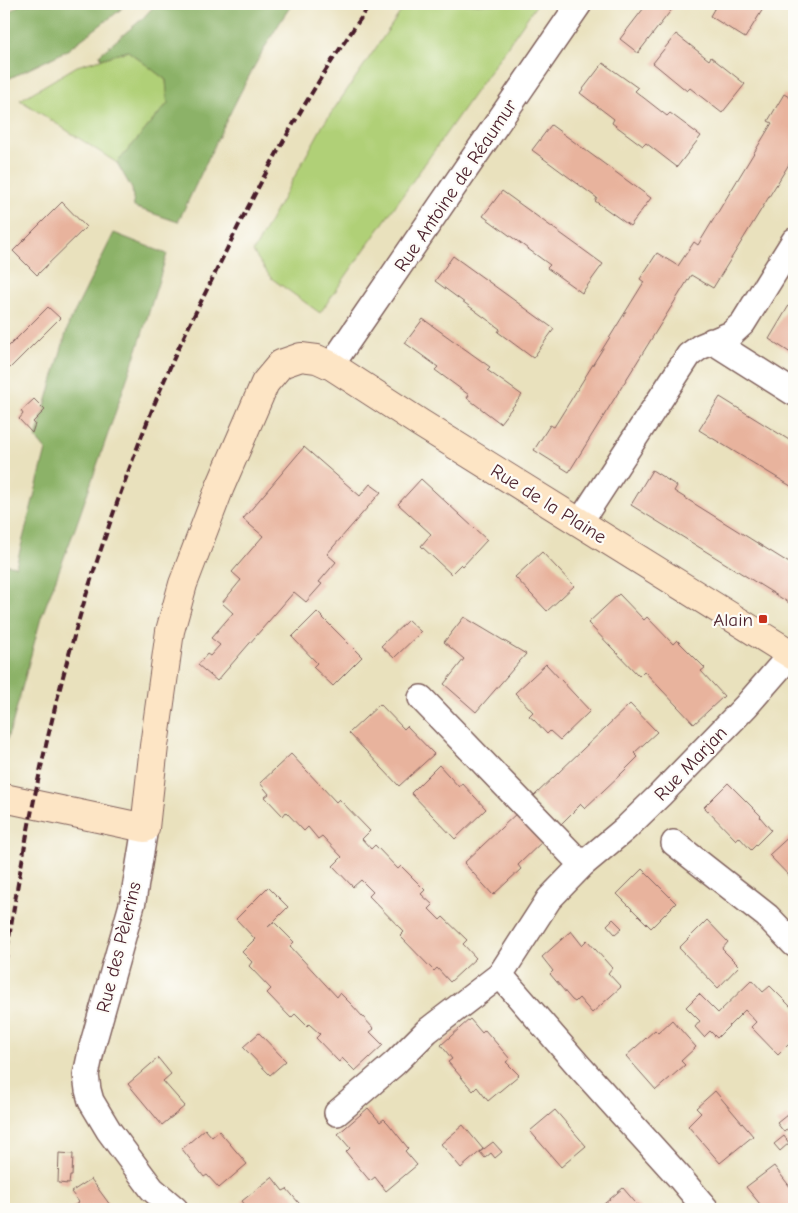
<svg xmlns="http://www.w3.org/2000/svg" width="798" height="1213" viewBox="0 0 798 1213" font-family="'Comic Neue',sans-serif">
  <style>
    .green { fill: #b0d077; stroke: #7d7851 }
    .forest { fill: #8cb268; stroke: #6b684a }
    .building { fill: #e8b39d }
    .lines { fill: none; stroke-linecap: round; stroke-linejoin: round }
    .street-casing { stroke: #82635e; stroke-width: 28 }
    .secondary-casing { stroke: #82635e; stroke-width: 30 }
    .street { stroke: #fff; stroke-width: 25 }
    .secondary { stroke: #fde5c5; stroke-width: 28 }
    .rail { stroke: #4a1f2b; stroke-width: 4; stroke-dasharray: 8 4; stroke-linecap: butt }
    .poi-dot { fill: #c8321e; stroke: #fdfcf7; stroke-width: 2 }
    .labels { text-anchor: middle; stroke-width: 4.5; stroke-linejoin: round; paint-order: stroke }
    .street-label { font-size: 19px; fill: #4a1f2b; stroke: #fdfcf7 }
    .poi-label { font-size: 19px; fill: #4a1f2b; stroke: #fdfcf7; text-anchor: end }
  </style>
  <rect width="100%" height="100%" fill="#fdfcf7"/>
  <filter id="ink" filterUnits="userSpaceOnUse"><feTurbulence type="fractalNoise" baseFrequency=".02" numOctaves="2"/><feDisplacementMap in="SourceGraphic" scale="10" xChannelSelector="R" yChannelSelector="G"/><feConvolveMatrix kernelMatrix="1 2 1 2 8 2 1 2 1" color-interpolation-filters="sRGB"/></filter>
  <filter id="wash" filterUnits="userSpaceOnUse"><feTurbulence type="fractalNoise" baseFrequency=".0096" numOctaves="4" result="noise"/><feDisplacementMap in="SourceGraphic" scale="20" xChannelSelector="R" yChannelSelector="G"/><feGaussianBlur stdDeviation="1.12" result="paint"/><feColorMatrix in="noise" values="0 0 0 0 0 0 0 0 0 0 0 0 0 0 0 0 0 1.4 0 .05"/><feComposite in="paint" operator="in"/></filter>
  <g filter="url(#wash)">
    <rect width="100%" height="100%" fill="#e9e1bd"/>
    <path class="green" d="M406 4H537L320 313 271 278 253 252 323 125Z
      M128 51 166 80 168 103 117 163 20 100 77 66Z"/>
    <path class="forest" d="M21 4H126L119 11 66 51 4 81V15Z
      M156 4H292C246 72 214 148 178 222L134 207 132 189 117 163 168 103 166 80 128 51 101 59 100 54 142 19Z
      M114 233 167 254 140 341 76 526 41 618 12 725 4 747V564L16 566 46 450 36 438 69 323Z"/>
    <g id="blocks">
      <path class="building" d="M647 4H676L638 53 620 39Z
        M717 4H766L745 38 710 16Z
        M676 34 709 60 711 57 745 84 722 113 690 88 687 91 653 63Z
        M603 63 638 88 635 91 667 116 670 113 701 136 677 167 646 143 643 146 612 123 614 119 580 93Z
        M784 94 794 100V156L713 288 691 275 569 472 534 450 550 425 554 427 569 403 644 282 640 279 657 253 678 266 694 242 698 245 772 123 768 121Z
        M551 125 651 198 630 226 595 201 597 198 532 150Z
        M502 191 603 264 582 293 547 268 550 265 483 216Z
        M62 202 86 227 37 275 13 251Z
        M453 256 554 329 533 358 498 332 500 329 435 281Z
        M794 297V355L769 339Z
        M48 307 60 318 10 368 4 363V351Z
        M423 319 490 367 487 370 522 395 500 423 467 398 469 395 435 370 438 367 405 343Z
        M720 397 794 443V488L699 430Z
        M34 399 45 410 33 422 35 424 32 433 19 419 23 414 21 411Z
        M304 447 360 496 370 484 381 492 327 554 336 562 319 582 322 584 306 602 294 592 217 681 198 665 207 654 210 656 220 645 211 638 233 613 222 603 241 580 232 572 263 536 243 519Z
        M652 470 677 486 674 491 794 566V606L631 505Z
        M421 479 487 540 463 566 461 564 451 574 421 546 431 534 398 504Z
        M542 552 574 586 547 611 515 577Z
        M619 594 644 620 647 617 673 644 677 640 705 668 701 671 724 696 694 724 644 671 639 676 588 623Z
        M317 612 362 657 333 686 313 667 317 663 292 637Z
        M464 617 526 654 476 712 444 684 464 659 444 642Z
        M408 620 421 632 394 658 381 646Z
        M546 664 590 711 560 740 550 731 547 734 534 720 529 716 533 712 515 693Z
        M380 704 404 729 407 726 434 754 399 786 349 733Z
        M630 704 657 732 634 753 638 757 622 773 585 808 581 804 561 824 534 796Z
        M291 754 336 802 339 799 370 831 362 839 371 849 375 845 398 869 401 866 425 890 421 894 433 905 429 909 440 920 443 917 467 940 463 944 476 958 450 982 437 968 434 971 400 936 404 932 369 896 373 892 361 880 353 887 333 866 342 857 322 836 318 839 308 827 304 831 286 812 283 816 265 797 269 794 260 783Z
        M439 765 459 787 462 783 486 809 455 839 411 793Z
        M728 783 761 816 760 817 771 830 751 850 739 837 736 840 704 807Z
        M519 811 546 838 518 865 521 869 493 895 464 863Z
        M794 832V881L769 855Z
        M642 869 676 903 651 928 617 894Z
        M268 887 288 907 268 927 274 922 294 942 290 946 337 997 340 993 351 1004 374 1029 370 1032 383 1045 355 1071 342 1058 339 1062 316 1038 320 1034 309 1024 307 1026 295 1014 291 1018 267 993 271 989 249 966 252 962 242 952 255 939 236 919Z
        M613 919 622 928 615 934 607 925Z
        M707 920 728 942 722 949 739 966 718 988 679 948Z
        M571 931 582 945 587 940 612 968 608 973 621 987 592 1013 579 998 575 1002 572 1000 550 974 553 971 542 957Z
        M752 980 763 992 770 986 794 1010V1039L778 1055 751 1027 756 1022 745 1010 717 1038 710 1031 704 1037 695 1027 700 1021 686 1007 699 994 718 1013Z
        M470 1019 482 1033 485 1030 510 1059 506 1062 519 1075 488 1101 477 1087 473 1091 461 1077 448 1062 452 1059 441 1045Z
        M672 1020 696 1047 681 1061 685 1065 656 1090 626 1056 655 1030 658 1033Z
        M259 1033 286 1061 270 1075 243 1047Z
        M158 1058 171 1074 163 1081 185 1106 162 1125 128 1084Z
        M715 1091 753 1136 720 1163 688 1126 701 1113 696 1108Z
        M368 1108 380 1122 384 1119 388 1123 408 1148 405 1151 417 1165 386 1191 375 1177 370 1181 346 1152 350 1148 338 1134Z
        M555 1110 586 1146 561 1167 530 1131Z
        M787 1115 794 1123 784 1132 777 1123Z
        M463 1125 483 1149 461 1168 441 1144Z
        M205 1129 212 1137 219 1131 247 1164 219 1188 207 1175 204 1177 182 1149Z
        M784 1136 789 1143 780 1151 774 1144Z
        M493 1142 502 1152 495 1158 491 1153 485 1158 480 1152Z
        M59 1153 73 1154 72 1176H70L69 1184 58 1183Z
        M774 1166 794 1192V1209H764L746 1187Z
        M272 1177 283 1191 287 1189 304 1209H248L242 1201Z
        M91 1179 113 1209H70L79 1202 71 1192Z
        M623 1188 641 1209H598Z"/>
    </g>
  </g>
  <g filter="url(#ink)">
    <use href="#blocks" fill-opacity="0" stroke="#82635e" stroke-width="1"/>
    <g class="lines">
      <defs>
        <path id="street" d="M712 341 794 393
          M332 366 339 354 579 4
          M580 522 689 355 700 347 731 334 743 323 794 241
          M421 698 582 865
          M145 828 133 901 92 1047 86 1075 88 1090 91 1101 109 1131 152 1189 175 1209
          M674 843 767 916 794 944
          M500 975 549 899 582 865 625 829 660 795 746 706 780 667 789 653
          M337 1113 395 1063 427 1031 500 975 578 1065 680 1178 706 1209"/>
        <path id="secondary" d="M4 798 145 828 154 746 170 631 183 584 220 487 265 383 281 364 301 357 317 359 332 366 420 423 794 656"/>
      </defs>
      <use href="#street" class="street-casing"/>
      <use href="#secondary" class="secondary-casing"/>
      <use href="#street" class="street"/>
      <use href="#secondary" class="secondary"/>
      <path class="rail" d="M4 972C24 832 54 692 98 558 122 487 148 415 179 347 194 315 210 284 225 253 252 198 281 143 313 91 331 61 351 32 371 4"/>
    </g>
  </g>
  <rect class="poi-dot" x="758" y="614" width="10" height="10" rx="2.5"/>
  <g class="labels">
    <g class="street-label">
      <text transform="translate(455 185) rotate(-56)" y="7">Rue Antoine de Réaumur</text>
      <text transform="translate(549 503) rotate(32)" y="7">Rue de la Plaine</text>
      <text transform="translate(690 763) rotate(-46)" y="7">Rue Marjan</text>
      <text transform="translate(118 947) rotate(-76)" y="7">Rue des Pèlerins</text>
    </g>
    <g class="poi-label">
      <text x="753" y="626">Alain</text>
    </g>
  </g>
  <rect width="798" height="1213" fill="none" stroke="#fdfcf7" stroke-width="20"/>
</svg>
